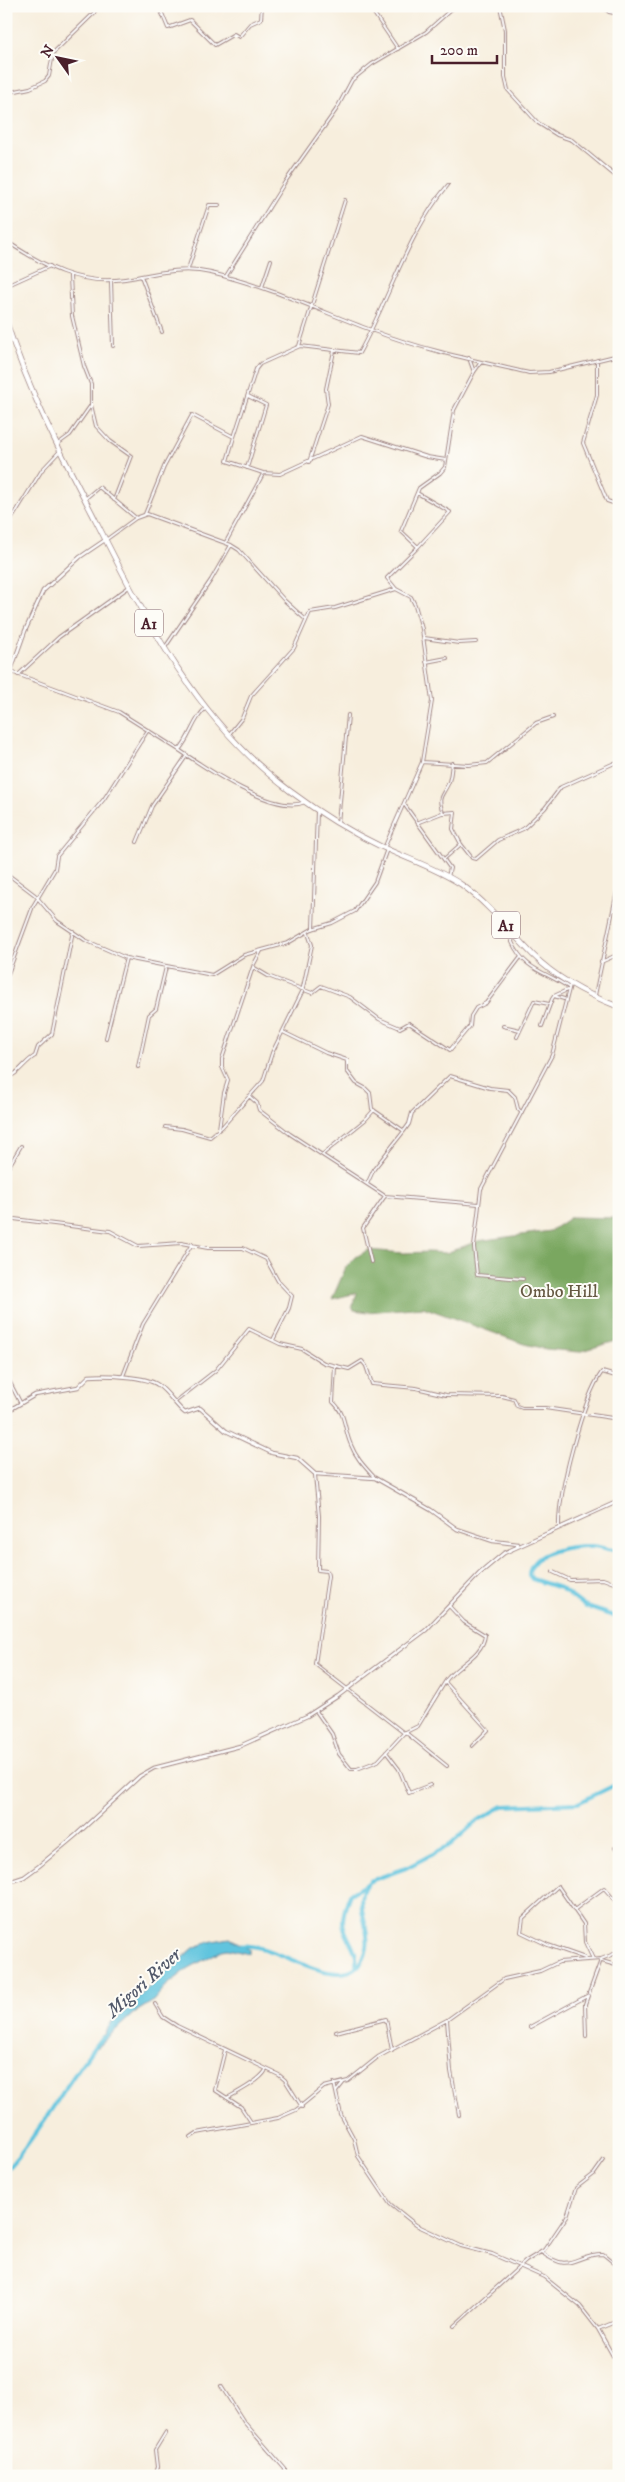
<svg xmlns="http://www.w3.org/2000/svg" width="625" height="2482" viewBox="0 0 625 2482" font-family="'IM FELL DW Pica',serif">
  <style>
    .forest { fill: #7aa760; stroke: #626346 }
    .water { fill: #60c4de; stroke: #557284 }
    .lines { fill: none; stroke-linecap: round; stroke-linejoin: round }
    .river { stroke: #60c4de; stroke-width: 4 }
    .minor-casing { stroke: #a08684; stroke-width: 4 }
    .tertiary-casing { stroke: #a08684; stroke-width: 4.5 }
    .trunk-casing { stroke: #a08684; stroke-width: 6 }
    .minor { stroke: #fff; stroke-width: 2 }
    .tertiary { stroke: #fff; stroke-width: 2.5 }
    .trunk { stroke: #fff; stroke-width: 4.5 }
    .labels { text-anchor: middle; stroke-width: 4; stroke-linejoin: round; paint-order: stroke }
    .shield { fill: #fdfcf7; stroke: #806168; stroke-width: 1 }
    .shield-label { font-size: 16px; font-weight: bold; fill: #4a1f2b }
    .park-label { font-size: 18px; fill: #655842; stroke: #fdfcf7 }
    .water-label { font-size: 19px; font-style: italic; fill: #52596a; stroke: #fdfcf7 }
  </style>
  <rect width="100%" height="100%" fill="#fdfcf7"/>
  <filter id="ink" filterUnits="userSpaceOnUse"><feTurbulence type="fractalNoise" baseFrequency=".02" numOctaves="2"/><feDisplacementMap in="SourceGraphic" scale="10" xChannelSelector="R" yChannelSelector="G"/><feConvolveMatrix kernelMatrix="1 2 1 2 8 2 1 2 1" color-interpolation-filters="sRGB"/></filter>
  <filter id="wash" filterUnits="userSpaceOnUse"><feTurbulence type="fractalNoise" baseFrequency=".0096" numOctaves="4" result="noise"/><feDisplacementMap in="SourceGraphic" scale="20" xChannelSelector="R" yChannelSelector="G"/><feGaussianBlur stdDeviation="1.12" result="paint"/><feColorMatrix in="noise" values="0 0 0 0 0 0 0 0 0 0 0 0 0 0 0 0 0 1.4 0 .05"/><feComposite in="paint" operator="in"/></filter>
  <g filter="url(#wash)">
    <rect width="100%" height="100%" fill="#f7eedd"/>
    <path class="forest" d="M571 1217 619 1218V1340L579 1352 546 1349 524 1344 423 1307 368 1312 354 1310 352 1307 357 1293 332 1299 346 1267 356 1257 368 1250 403 1253 428 1252 446 1253 478 1241 550 1231Z"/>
    <path class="water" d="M230 1938 249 1949V1954L228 1949 222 1950 189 1968 166 1986 152 2002 134 2013 94 2050 113 2020 119 2017 155 1981 195 1947 213 1941Z"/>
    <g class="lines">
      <path class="river" d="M619 1550C609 1551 601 1546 591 1546 571 1546 530 1550 529 1575L532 1579 560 1588 584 1606 619 1618
        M239 1946C272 1938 355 2010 367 1947 371 1926 350 1896 370 1881L406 1868 450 1845 477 1821 503 1806 578 1803 619 1783
        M356 1965C359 1949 343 1936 343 1921 343 1914 347 1901 350 1894L365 1885
        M6 2170C43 2130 67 2080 102 2037"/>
    </g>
  </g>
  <g filter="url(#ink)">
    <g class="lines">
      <defs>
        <path id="minor" d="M159 6 168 28 190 20 215 45 234 34 239 37 250 24 261 19 262 6
          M369 6 398 49
          M500 6 505 30V77L508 90 538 123 557 135 572 140 619 179
          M603 6 609 12 619 14
          M6 93 30 88 45 81 49 76 53 53 94 13 97 6
          M6 241C44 266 79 286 125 279 154 274 182 266 211 273 267 286 318 310 371 330 420 349 477 361 529 373L549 372 619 355
          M188 269 209 205H219
          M70 276 72 316 84 366 91 384V405L96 426 110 441 131 456 114 500
          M141 276 162 332
          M226 276 285 182 336 110 352 80 372 64 426 32 455 6
          M111 281 113 346
          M6 286 50 266
          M262 287 271 260
          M299 346 345 200
          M597 360V395L583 443 607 501 619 505
          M474 372 481 362
          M234 437 227 461 263 473 280 474 362 436 427 457 446 460
          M59 443 70 435 91 405
          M309 462 328 404 326 389 334 351
          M247 468 266 405 248 396
          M417 493 450 512 418 547
          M86 498 99 487 136 518
          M145 514 164 467 192 415 234 437 256 369 260 364 300 346 359 353C390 298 407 234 448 185
          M6 528 42 470 59 452
          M107 539 136 518 147 514 231 545 211 580 166 646
          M226 542 263 474
          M231 545 239 550 285 601 305 619
          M424 638 459 643 476 642
          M426 662 447 658
          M6 670 119 712 179 750C190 738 194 718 205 709
          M18 675 59 637 129 587
          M230 733 242 718 251 696 294 648 310 612 335 608 396 589
          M179 750C204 767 275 816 305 802
          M422 762 469 765 487 763 536 723 553 717
          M452 763C451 770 451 778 448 784 442 797 437 796 443 813L455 812 453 829 461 844
          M404 804 450 868 448 877
          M419 822 442 813
          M338 823 348 715
          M137 842 152 806 187 755
          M385 846 422 762 432 701 422 629 415 605 411 597 396 589 387 578 418 547 401 531 419 488 440 473 445 467 454 410 474 372 469 358
          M444 859 461 844 472 858 476 859 498 840 523 829 545 808 561 787 619 761
          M6 873 35 895 57 921 85 940 126 958 212 975 244 955 288 943 312 929 332 923 355 911 375 882 387 849
          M313 929 317 811
          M513 935 512 942C525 971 545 971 568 987
          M601 962 619 954
          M253 967 268 976 312 993 321 986 350 997 379 1019 400 1028 409 1023 450 1050 470 1026 471 1016 476 1008 486 1003 520 958
          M6 979 33 906 55 869 57 856 104 799 148 730
          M595 995 619 882
          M554 996 567 990
          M503 1026 520 1030
          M542 1026 552 999 554 996 564 999
          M283 1032 326 1053 347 1060V1071L356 1083 365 1088 370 1093 372 1109 404 1131 374 1169 367 1184
          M517 1037 534 1001 549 1004
          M106 1038 126 958
          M138 1067 149 1015 156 1009 166 967
          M6 1077C17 1077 25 1061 35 1056L38 1047 52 1034 73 931
          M249 1096 257 1103 259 1110 290 1134 385 1196
          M165 1127 182 1129 210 1137 222 1127 263 1081 272 1053 302 992 312 945 308 933
          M219 1129 224 1093 228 1080 222 1067V1059L254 964 261 951
          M404 1131 409 1124 412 1113 450 1076 490 1088 508 1090 515 1097 518 1109 522 1113
          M323 1154 365 1120 374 1110
          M6 1171 21 1146
          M6 1218 110 1231 138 1246 181 1243 208 1248H243L266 1259 278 1281 292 1296 289 1308 273 1340
          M371 1262 363 1228 385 1196 479 1204
          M523 1279 477 1275 474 1247 481 1189 552 1055 570 985
          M335 1366 333 1402C346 1413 344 1430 351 1445 356 1458 365 1467 374 1477
          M6 1375 20 1402
          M123 1376 143 1324 192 1244
          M175 1402 216 1370 249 1329 280 1344 302 1349 324 1363 349 1369 362 1361 366 1366 372 1384 416 1388 446 1395 502 1396 514 1399 517 1406 522 1408H545L619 1419
          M315 1475 319 1516 318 1570 327 1571 328 1576 315 1664 404 1733
          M559 1526C558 1494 583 1398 602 1372L619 1377
          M553 1572 570 1580 603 1579 619 1585
          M449 1606 464 1622 485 1635C483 1657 455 1665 445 1682L488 1730 472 1746
          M316 1711 332 1734 339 1754 351 1769H357L378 1761 404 1733 418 1726 445 1682
          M405 1732 447 1766
          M386 1752 399 1769 409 1793 430 1785
          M615 1848 619 1847
          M574 1910 604 1888 619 1905
          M585 1958 548 1945 521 1932 523 1918 558 1886 584 1924 585 1942 593 1959
          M602 1961 619 1966
          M155 2004 163 2017 177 2026 279 2075 285 2080 302 2107
          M447 2020 451 2071 459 2115
          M530 2027 587 1996
          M336 2032 386 2019 392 2050
          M586 2036 585 2004 601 1960
          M225 2050 215 2090 241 2107 251 2122
          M334 2083 341 2115 354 2139 358 2156 390 2204 416 2225 461 2246 492 2254 544 2277 580 2306 598 2329 613 2356 619 2361
          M336 2092 344 2082
          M227 2098C238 2092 260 2081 266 2070
          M191 2137 197 2133 278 2118 296 2110 324 2087 348 2081 378 2057 447 2020 504 1979 540 1971 559 1962 601 1959 619 1952
          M541 2252C572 2275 573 2254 603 2254L619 2267
          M454 2326 526 2261 544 2250 567 2216 576 2188 594 2174 604 2160
          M598 2329 615 2322 619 2318
          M221 2386 244 2422 285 2469V2476
          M154 2476 157 2467 155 2450 166 2432"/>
        <path id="tertiary" d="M6 684 25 631 43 591 80 557 105 540
          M6 1412 35 1395 78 1387 89 1376C105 1375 146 1376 158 1385 169 1393 175 1405 185 1413L200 1408 226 1431 272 1453 297 1458 315 1474 375 1478 431 1510 457 1529 493 1541 518 1544
          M6 1883 24 1877 39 1866 76 1835 140 1776 154 1768 240 1746 307 1716 338 1696 426 1630 479 1574 504 1553 619 1501"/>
        <path id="trunk" d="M6 321C28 389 59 450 92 513 144 616 195 720 290 791 318 812 348 831 380 846 407 859 437 868 462 885 490 905 510 932 533 955 558 980 588 995 619 1007"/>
      </defs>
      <use href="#minor" class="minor-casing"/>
      <use href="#tertiary" class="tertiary-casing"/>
      <use href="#trunk" class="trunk-casing"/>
      <use href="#minor" class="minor"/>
      <use href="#tertiary" class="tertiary"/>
      <use href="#trunk" class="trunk"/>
    </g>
  </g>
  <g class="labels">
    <g class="shield">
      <rect x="135" y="609.5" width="28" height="27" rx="4"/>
      <rect x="492" y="911.5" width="28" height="27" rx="4"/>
    </g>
    <g class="shield-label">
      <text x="149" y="629">A1</text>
      <text x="506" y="931">A1</text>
    </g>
    <g class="park-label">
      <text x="559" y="1297">Ombo Hill</text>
    </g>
    <g class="water-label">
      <text transform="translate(143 1982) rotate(-42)" y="7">Migori River</text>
    </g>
  </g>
  <rect width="625" height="2482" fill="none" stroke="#fdfcf7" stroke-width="25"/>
  <g transform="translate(58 58) rotate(303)" stroke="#fdfcf7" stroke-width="4" paint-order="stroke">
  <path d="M0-4L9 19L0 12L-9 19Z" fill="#4a1f2b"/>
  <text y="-8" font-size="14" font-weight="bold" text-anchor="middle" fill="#4a1f2b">N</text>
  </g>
  <path d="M432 55v8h65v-8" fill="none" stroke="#4a1f2b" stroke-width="2.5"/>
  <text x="440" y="55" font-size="15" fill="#4a1f2b" stroke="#fdfcf7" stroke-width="4" paint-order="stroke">200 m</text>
</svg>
